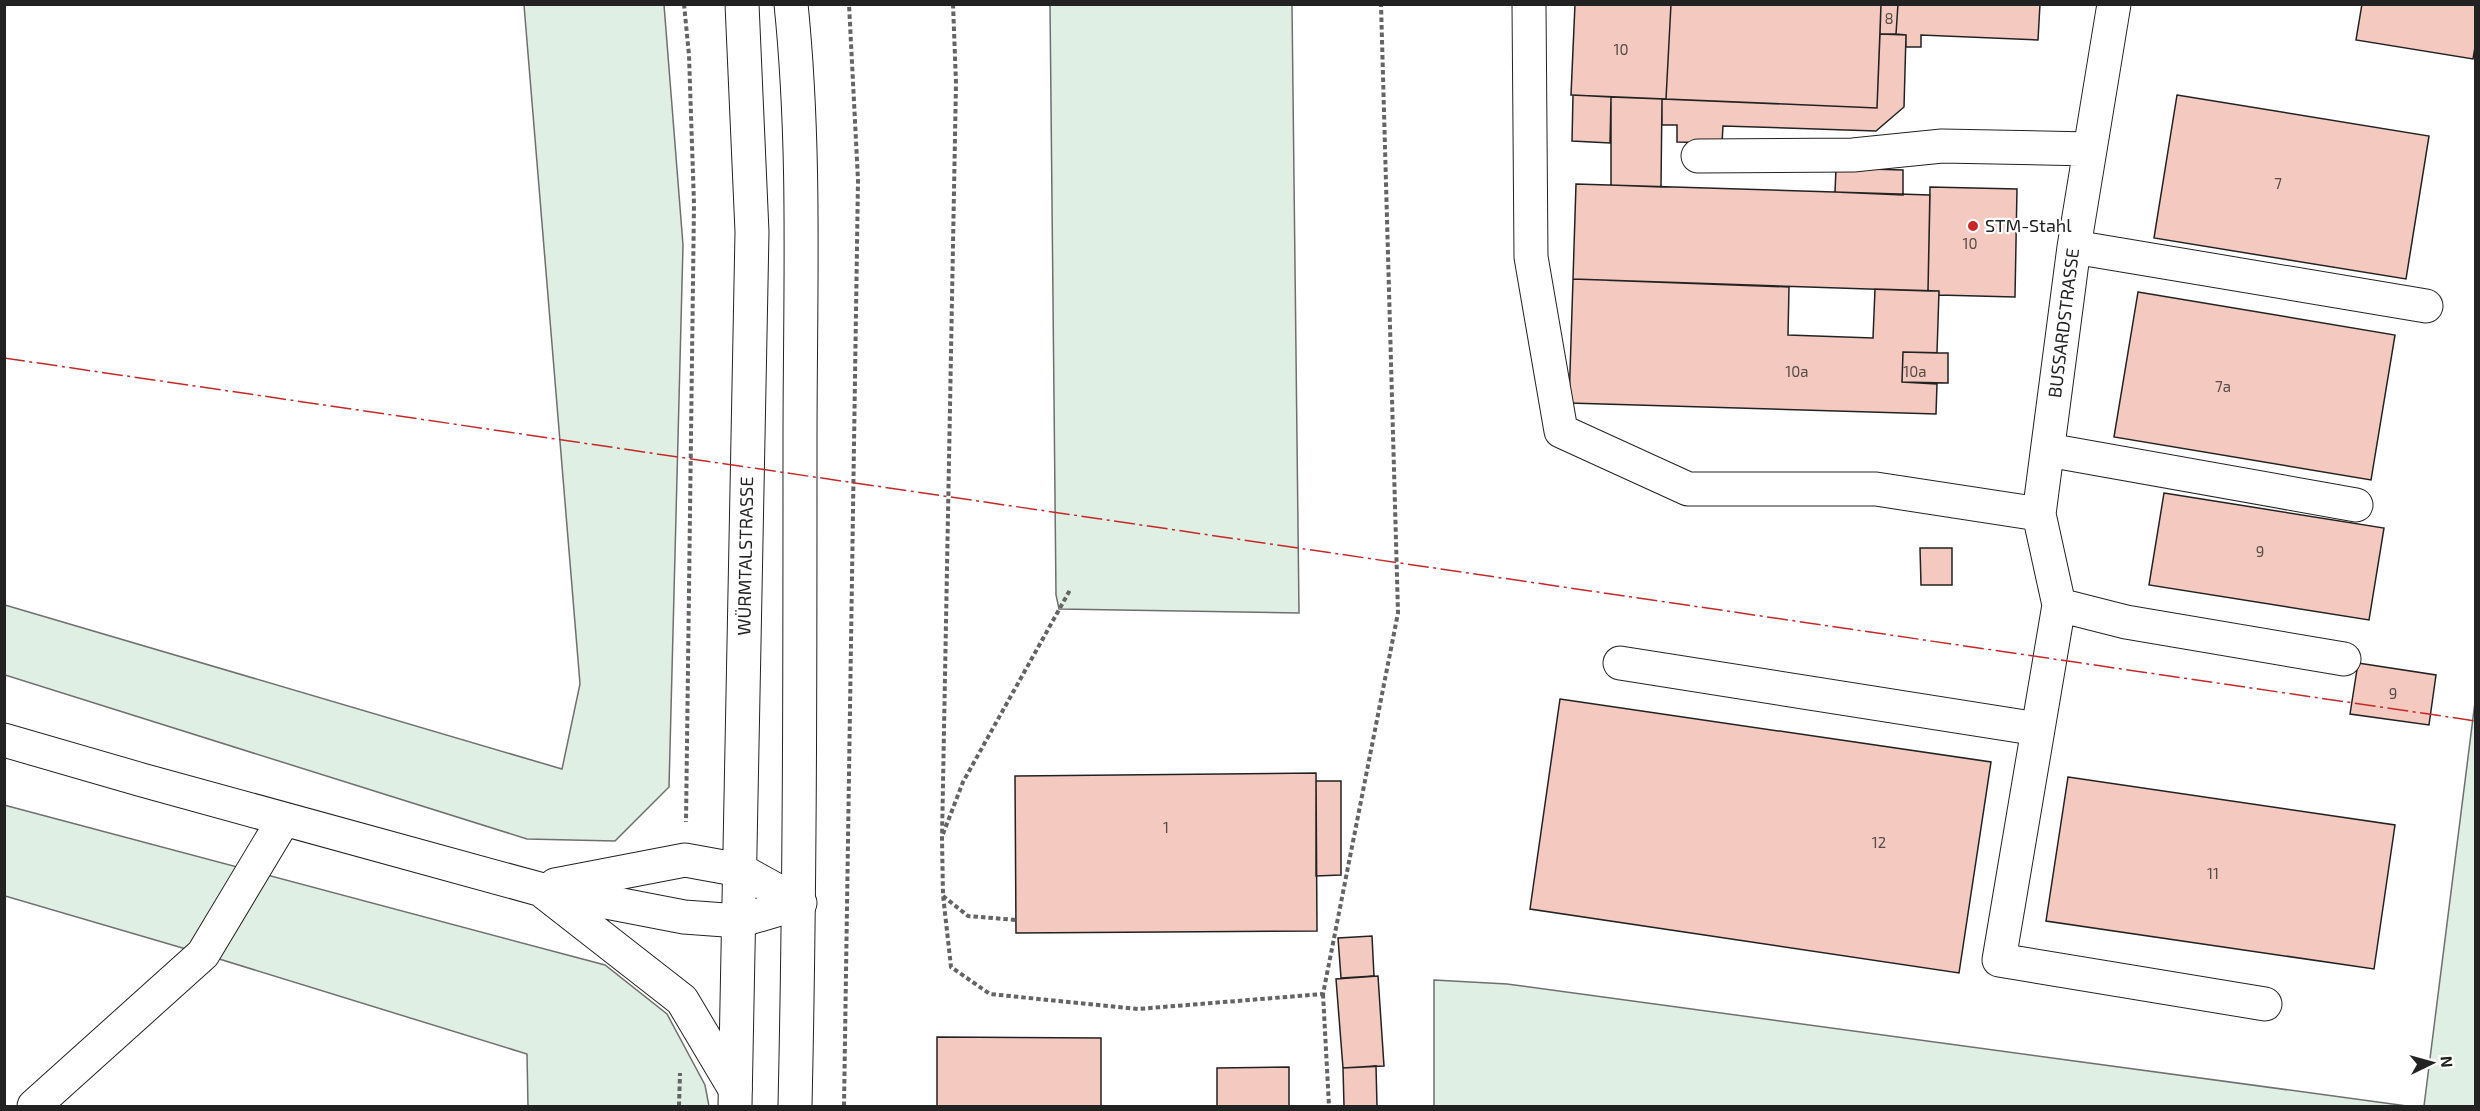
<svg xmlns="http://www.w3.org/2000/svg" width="2480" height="1111" viewBox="0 0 2480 1111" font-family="'Exo 2',sans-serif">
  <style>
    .green { fill: #e0efe3; stroke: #6f6f6f; stroke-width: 1.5 }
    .building { fill: #f3c9c0; stroke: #222; stroke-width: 1.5 }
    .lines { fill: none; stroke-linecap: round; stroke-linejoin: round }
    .minor-casing { stroke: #222; stroke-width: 35 }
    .major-casing { stroke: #222; stroke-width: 35 }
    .path { stroke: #646464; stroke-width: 4; stroke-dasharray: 4.5 3; stroke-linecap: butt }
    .minor { stroke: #fff; stroke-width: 33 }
    .major { stroke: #fff; stroke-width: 33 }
    .power { stroke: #c62828; stroke-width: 1.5; stroke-dasharray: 21 4.5 3 4.5; stroke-linecap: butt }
    .poi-dot { fill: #c62828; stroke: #fff; stroke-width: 2 }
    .labels { text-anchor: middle; stroke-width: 4.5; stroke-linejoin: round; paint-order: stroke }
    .number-label { font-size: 15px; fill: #564c4a }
    .poi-label { font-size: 18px; fill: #222; stroke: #fff; text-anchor: start }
    .street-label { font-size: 18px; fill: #222; stroke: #fff }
  </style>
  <rect width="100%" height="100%" fill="#fff"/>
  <path class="green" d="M524 5H664L683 245 669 787 615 841 527 839 5 675V605L562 769 580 684Z
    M1050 5H1292L1299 613 1059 609 1056 595Z
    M2475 702V1106H2424Z
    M4 805 605 965 667 1014 705 1085 709 1106H528L527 1054 203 954 5 896Z
    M1434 980 1507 984 2407 1106H1434Z"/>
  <path class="building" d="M1575 4H1671L1666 99 1571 95Z
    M1671 4H1881L1877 108 1666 99Z
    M1881 4H1898L1896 34H1880Z
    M1898 4H2040L2038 40 1921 35V47H1906V35L1896 34Z
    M2362 4H2476V41L2473 59 2356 40Z
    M1880 34 1906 35 1904 107 1876 131 1723 126 1722 143 1677 142V125H1662V99L1877 108Z
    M1573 95 1611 97 1610 143 1572 141Z
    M2177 95 2429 136 2406 279 2154 238Z
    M1611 97 1662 99 1661 187 1611 185Z
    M1836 168 1903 170V195L1835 192Z
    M1576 184 1930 195 1928 291 1573 279Z
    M1930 187 2017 189 2015 297 1939 295V291H1928Z
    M1573 279 1789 287 1788 335 1873 338 1875 289 1939 291 1937 353 1903 352 1902 382 1937 384 1936 414 1569 403Z
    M2138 292 2395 335 2371 480 2114 437Z
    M1903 352 1948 353V383L1902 382Z
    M2164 493 2384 528 2369 620 2149 585Z
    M1920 548H1952V585H1921Z
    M2358 663 2436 675 2429 725 2350 714Z
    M1560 699 1991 762 1959 973 1530 909Z
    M1316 773 1317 931 1016 933 1015 776Z
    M2068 777 2395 825 2374 969 2046 921Z
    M1316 781H1341V875L1316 876Z
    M1372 936 1374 976 1341 978 1338 938Z
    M1378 976 1384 1066 1343 1068 1336 979Z
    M937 1037 1101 1038V1106H937Z
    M1376 1066 1377 1106H1344L1343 1068Z
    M1289 1067V1106H1217V1068Z"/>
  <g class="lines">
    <defs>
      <path id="minor" d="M1529 4 1531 257 1561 431 1688 489H1876L2039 514
        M2114 4 2074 247 2039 514 2059 605 1999 960 2265 1004
        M1698 156 1853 155 1942 146 2090 149
        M2074 247 2426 306
        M2048 450 2356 505
        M2059 605 2126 622 2344 659
        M1620 663 2038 729
        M4 740 142 780 539 889 684 917 739 921 800 903
        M555 885 685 860 740 870 800 903
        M545 893 682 1000 735 1089
        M34 1106 203 954 284 819"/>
      <g id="major">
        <path d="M791 4C806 150 800 296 800 442 800 663 800 885 795 1106"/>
        <path id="s1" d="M735 1106 752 232 742 4"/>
      </g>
    </defs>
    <use href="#minor" class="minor-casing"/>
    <use href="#major" class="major-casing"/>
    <path class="path" d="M684 4 689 55 694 204 686 822
      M953 4 956 83 942 838 943 895 951 967 990 994 1138 1009 1323 994 1398 613 1381 4
      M943 834 963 782 1070 590
      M943 896 968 916 1016 920
      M1323 994 1329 1106
      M679 1106 680 1073
      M844 1106 858 180 849 4"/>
    <use href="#minor" class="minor"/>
    <use href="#major" class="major"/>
    <path class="power" d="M4 358 2476 721"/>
  </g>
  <circle class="poi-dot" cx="1973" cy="226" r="6"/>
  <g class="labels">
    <g class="number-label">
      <text x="1889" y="24">8</text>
      <text x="1621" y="55">10</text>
      <text x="2278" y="189">7</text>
      <text x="1970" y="249">10</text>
      <text x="1797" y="377">10a</text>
      <text x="1915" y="377">10a</text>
      <text x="2223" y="392">7a</text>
      <text x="2260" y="557">9</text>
      <text x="2393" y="699">9</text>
      <text x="1166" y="833">1</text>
      <text x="1879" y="848">12</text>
      <text x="2213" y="879">11</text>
    </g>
    <g class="poi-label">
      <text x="1985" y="232">STM-Stahl</text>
    </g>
    <g class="street-label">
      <text transform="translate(2064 323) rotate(-83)" y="6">BUSSARDSTRASSE</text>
      <text dy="6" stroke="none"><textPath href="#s1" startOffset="550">WÜRMTALSTRASSE</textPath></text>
    </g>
  </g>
  <rect width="2480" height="1111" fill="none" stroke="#222222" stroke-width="12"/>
  <g transform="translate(2432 1063) rotate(85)" stroke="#ffffff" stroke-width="4.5" paint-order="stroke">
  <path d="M0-4.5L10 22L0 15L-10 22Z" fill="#222222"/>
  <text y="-9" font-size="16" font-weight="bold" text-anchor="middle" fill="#222222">N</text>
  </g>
</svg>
